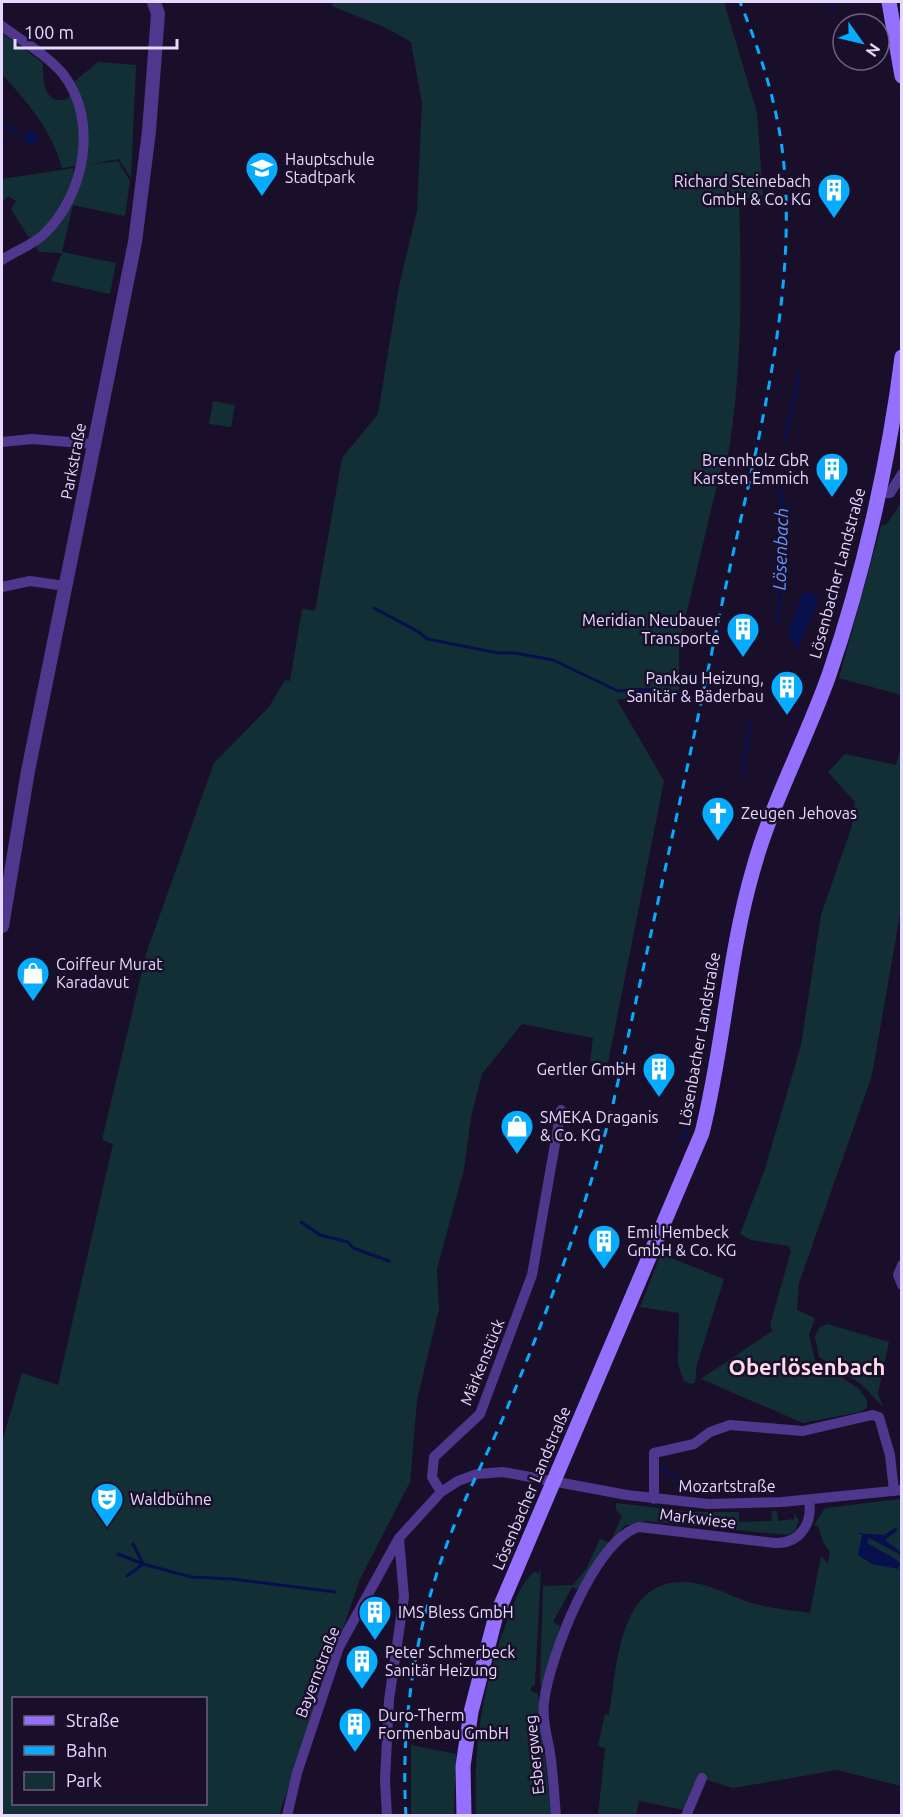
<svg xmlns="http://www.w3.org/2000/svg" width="903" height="1817" viewBox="0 0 903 1817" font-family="Ubuntu,sans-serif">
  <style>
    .green { fill: #122f36; fill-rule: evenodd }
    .water { fill: #07104c }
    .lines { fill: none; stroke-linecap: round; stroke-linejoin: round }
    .stream { stroke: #07104c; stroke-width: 3 }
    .minor { stroke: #4e378d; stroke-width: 10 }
    .tertiary { stroke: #4e378d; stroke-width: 14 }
    .secondary { stroke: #9570ff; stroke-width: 15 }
    .rail { stroke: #05acff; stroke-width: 3; stroke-dasharray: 9 8; stroke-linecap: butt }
    .labels { text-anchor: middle; stroke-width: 5; stroke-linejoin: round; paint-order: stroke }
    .poi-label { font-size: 16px; fill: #e6d9ff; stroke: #1a0f2b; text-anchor: start }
    .street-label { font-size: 16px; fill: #e6d9ff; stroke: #1a0f2b }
    .water-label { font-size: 18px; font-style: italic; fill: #6796ff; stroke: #1a0f2b }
    .district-label { font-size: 22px; font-weight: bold; fill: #ffdbea; stroke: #1a0f2b }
  </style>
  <rect width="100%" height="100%" fill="#1a0f2b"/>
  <path class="green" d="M333 2H724L757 113 763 195 739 200C742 290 742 379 726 468H721L679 645V690L617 700 664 781 608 1063 590 1061 593 1038 522 1024 482 1074 471 1117 464 1169 437 1269 439 1309 417 1400 410 1482 360 1579 279 1815 2 1816V1442L22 1373 58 1385 113 1144 102 1140 146 954 214 763 269 707 285 680 290 681 302 609 315 611 342 458 378 414 399 286 417 211 422 103 411 42 386 28 332 6ZM14 1698H206V1804H14Z
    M2 33 43 63C43 79 43 106 67 99L77 87 74 82 98 62 136 65 131 178 119 159 86 165 118 161 130 181 125 216 73 205 62 252 116 263 110 294 51 281 62 253 39 252 36 247 85 171 82 165 62 168C52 130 28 103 2 74Z
    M73 168C77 185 47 233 29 238L11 209 16 201 8 196 2 203V179Z
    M213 401 235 405 231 427 209 424Z
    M901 503V695L839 678 881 526 887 524Z
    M901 746V909L874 1063 871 1078 799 1283 797 1310 815 1318 809 1335 815 1360 858 1388 867 1400V1408L860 1412 803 1423 701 1379 772 1331 770 1325 791 1251 788 1246 751 1240 740 1234 765 1169 801 1045 821 915 852 826 855 802 828 772 845 754 896 765Z
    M661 1254 724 1279 697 1364 695 1382 691 1384 684 1381 678 1364 679 1313 640 1307Z
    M827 1324 889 1342 878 1393 883 1407 861 1384 819 1357 815 1336 820 1327Z
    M901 1499V1786L837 1770 733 1788 698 1777 684 1810 639 1801 636 1815 598 1816 605 1748 598 1746 605 1714 609 1715C618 1662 619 1572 694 1583 716 1586 737 1600 759 1605 776 1609 793 1610 810 1613L821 1556 828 1564 830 1552 823 1542 818 1526 814 1525 825 1508Z
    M616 1503 693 1512H739V1522L772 1521 771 1511H777L778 1521 794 1519V1513L799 1520 795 1531 788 1535 646 1521 624 1526 579 1590 572 1587 553 1622 560 1626 544 1686 540 1685 543 1586 573 1585 586 1569 600 1539 610 1543 622 1516 616 1510Z
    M541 1569 535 1685 531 1687V1691L538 1694 551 1815 476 1816C473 1746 483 1681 509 1616 515 1602 521 1582 534 1572L539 1573Z
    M411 1745 456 1754 454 1815H411Z"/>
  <path class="water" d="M24 138a7 7 0 1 1 14 0a7 7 0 1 1-14 0Z
    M809 592 816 595 818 600 798 649 788 634 802 594Z
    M896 1527 897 1531 885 1540 901 1552V1555L869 1538 867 1543 897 1560 900 1564 898 1569 872 1564 858 1555 862 1535 858 1533 884 1535Z"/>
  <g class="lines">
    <path class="stream" d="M831 2 833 9
      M2 125 18 133
      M784 442 800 372
      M777 477 783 502 778 551 781 575 778 622
      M374 608 419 632 427 639 498 653H515L553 660 618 691 648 689 671 697 687 696
      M715 696 739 701
      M743 772 750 723
      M683 1142 698 1082
      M301 1222 320 1235 348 1242 353 1248 389 1261
      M661 1467 689 1487 702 1492
      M118 1554 143 1564 191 1577 232 1579 335 1592
      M127 1576 143 1564 133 1544"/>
    <path class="minor" d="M2 26C22 41 46 54 63 74 99 120 85 195 44 234 33 245 15 251 2 260
      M2 442 32 439 94 444
      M877 493H890L902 474
      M2 587 30 581 65 586
      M902 1265 898 1275 902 1285
      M441 1492 432 1477 434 1457 480 1414 532 1275 561 1110
      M654 1499V1453L694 1444 710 1432 730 1425 803 1431 872 1415 879 1417 890 1455 894 1491
      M287 1816 297 1773 339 1647 399 1538 441 1492 458 1481 477 1474 503 1472 627 1495 708 1504 782 1502 902 1490
      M387 1816 385 1780 389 1700 404 1597 399 1539
      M556 1816C554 1793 553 1769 549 1747 546 1734 542 1717 544 1702 549 1659 594 1540 639 1527L775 1543C800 1544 813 1523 809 1500
      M686 1816 702 1778"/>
    <path class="tertiary" d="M2 926 28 771 135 242 149 131 158 14 154 2"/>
    <path class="secondary" d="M889 2 902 76
      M464 1816 463 1766 471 1712 495 1619 702 1133C724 1046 728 956 753 870 771 804 806 740 829 675 863 576 889 461 902 357"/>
    <path class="rail" d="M406 1816C400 1721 416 1624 450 1536 468 1489 492 1446 511 1399 551 1303 587 1205 613 1104 649 944 684 784 718 623 748 475 802 299 782 148 775 97 759 49 740 2"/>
  </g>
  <defs>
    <symbol id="school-pin" viewBox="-11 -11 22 30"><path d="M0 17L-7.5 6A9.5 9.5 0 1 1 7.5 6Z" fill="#05acff" stroke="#1a0f2b"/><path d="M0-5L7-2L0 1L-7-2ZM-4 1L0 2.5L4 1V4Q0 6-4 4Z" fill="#fff"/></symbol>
    <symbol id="building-pin" viewBox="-11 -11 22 30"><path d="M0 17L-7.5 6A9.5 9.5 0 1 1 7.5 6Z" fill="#05acff" stroke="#1a0f2b"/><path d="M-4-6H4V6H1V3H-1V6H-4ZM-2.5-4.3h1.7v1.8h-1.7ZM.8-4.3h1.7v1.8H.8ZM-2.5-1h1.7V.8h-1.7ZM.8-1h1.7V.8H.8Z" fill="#fff"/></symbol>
    <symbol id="church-pin" viewBox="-11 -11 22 30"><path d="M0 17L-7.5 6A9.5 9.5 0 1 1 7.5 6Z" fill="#05acff" stroke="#1a0f2b"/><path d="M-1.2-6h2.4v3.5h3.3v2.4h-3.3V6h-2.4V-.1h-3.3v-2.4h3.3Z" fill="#fff"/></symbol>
    <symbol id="shop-pin" viewBox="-11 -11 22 30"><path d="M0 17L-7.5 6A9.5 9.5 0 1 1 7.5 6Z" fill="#05acff" stroke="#1a0f2b"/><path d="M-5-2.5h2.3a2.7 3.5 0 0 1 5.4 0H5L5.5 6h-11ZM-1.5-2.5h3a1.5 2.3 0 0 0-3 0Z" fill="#fff"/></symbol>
    <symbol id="theatre-pin" viewBox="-11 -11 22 30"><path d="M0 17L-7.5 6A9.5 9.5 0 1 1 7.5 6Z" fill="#05acff" stroke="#1a0f2b"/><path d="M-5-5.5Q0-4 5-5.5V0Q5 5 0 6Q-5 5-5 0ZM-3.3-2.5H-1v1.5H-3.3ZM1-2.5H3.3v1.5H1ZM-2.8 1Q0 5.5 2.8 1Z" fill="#fff"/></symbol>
  </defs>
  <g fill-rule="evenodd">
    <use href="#school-pin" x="243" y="149" width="38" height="52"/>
    <use href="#building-pin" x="815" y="171" width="38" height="52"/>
    <use href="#building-pin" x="813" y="450" width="38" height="52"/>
    <use href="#building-pin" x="724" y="610" width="38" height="52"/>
    <use href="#building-pin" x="768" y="668" width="38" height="52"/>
    <use href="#church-pin" x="699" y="794" width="38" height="52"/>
    <use href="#shop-pin" x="14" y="954" width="38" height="52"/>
    <use href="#building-pin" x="640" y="1050" width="38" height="52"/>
    <use href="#shop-pin" x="498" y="1107" width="38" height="52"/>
    <use href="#building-pin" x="585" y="1222" width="38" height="52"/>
    <use href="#theatre-pin" x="88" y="1480" width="38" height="52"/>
    <use href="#building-pin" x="356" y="1593" width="38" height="52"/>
    <use href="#building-pin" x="343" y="1642" width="38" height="52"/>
    <use href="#building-pin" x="336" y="1705" width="38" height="52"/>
  </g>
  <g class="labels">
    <g class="poi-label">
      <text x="285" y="165">Hauptschule<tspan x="285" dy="18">Stadtpark</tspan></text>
      <text x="811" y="187" text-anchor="end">Richard Steinebach<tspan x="811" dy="18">GmbH &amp; Co. KG</tspan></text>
      <text x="809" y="466" text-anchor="end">Brennholz GbR<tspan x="809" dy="18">Karsten Emmich</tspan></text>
      <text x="720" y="626" text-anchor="end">Meridian Neubauer<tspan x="720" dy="18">Transporte</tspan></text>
      <text x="764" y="684" text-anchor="end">Pankau Heizung,<tspan x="764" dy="18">Sanitär &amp; Bäderbau</tspan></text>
      <text x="741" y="819">Zeugen Jehovas</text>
      <text x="56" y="970">Coiffeur Murat<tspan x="56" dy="18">Karadavut</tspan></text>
      <text x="636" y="1075" text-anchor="end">Gertler GmbH</text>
      <text x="540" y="1123">SMEKA Draganis<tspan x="540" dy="18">&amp; Co. KG</tspan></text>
      <text x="627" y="1238">Emil Hembeck<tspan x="627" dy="18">GmbH &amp; Co. KG</tspan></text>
      <text x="130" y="1505">Waldbühne</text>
      <text x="398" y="1618">IMS Bless GmbH</text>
      <text x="385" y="1658">Peter Schmerbeck<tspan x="385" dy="18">Sanitär Heizung</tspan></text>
      <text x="378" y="1721">Duro-Therm<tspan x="378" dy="18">Formenbau GmbH</tspan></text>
    </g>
    <g class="street-label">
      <text transform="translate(73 461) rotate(-79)" y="6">Parkstraße</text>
      <text transform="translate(837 573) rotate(-75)" y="6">Lösenbacher Landstraße</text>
      <text transform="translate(699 1039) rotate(-80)" y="6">Lösenbacher Landstraße</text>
      <text transform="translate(482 1362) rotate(-68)" y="6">Märkenstück</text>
      <text x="727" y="1492">Mozartstraße</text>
      <text transform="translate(531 1488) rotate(-67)" y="6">Lösenbacher Landstraße</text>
      <text transform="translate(698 1518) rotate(7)" y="6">Markwiese</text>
      <text transform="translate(317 1672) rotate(-69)" y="6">Bayernstraße</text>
      <text transform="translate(534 1755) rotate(-96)" y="6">Esbergweg</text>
    </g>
    <g class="water-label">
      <text transform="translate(781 549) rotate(-88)" y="6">Lösenbach</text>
    </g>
    <g class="district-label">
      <text x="807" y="1375">Oberlösenbach</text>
    </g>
  </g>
  <rect width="903" height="1817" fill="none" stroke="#e6d9ff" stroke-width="6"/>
  <rect x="12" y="1697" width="195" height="108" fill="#1a0f2b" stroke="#6c6080" stroke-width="1.5"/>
  <rect x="24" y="1716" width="30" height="9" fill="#9570ff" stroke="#6c6080" stroke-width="1.5"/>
  <text x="66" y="1727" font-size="18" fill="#e6d9ff">Straße</text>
  <rect x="24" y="1746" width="30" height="9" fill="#05acff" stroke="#6c6080" stroke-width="1.5"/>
  <text x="66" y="1757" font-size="18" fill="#e6d9ff">Bahn</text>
  <rect x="24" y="1772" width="30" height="18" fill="#122f36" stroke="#6c6080" stroke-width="1.5"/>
  <text x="66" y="1787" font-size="18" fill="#e6d9ff">Park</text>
  <g transform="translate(861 42) rotate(124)"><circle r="28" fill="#1a0f2b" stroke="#6c6080" stroke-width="1.5"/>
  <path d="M0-4.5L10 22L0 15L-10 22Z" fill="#05acff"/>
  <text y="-9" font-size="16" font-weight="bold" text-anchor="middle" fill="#e6d9ff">N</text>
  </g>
  <path d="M15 39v9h162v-9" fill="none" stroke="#e6d9ff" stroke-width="3"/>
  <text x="24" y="39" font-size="18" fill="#e6d9ff" stroke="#1a0f2b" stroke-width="4.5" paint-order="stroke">100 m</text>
</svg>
